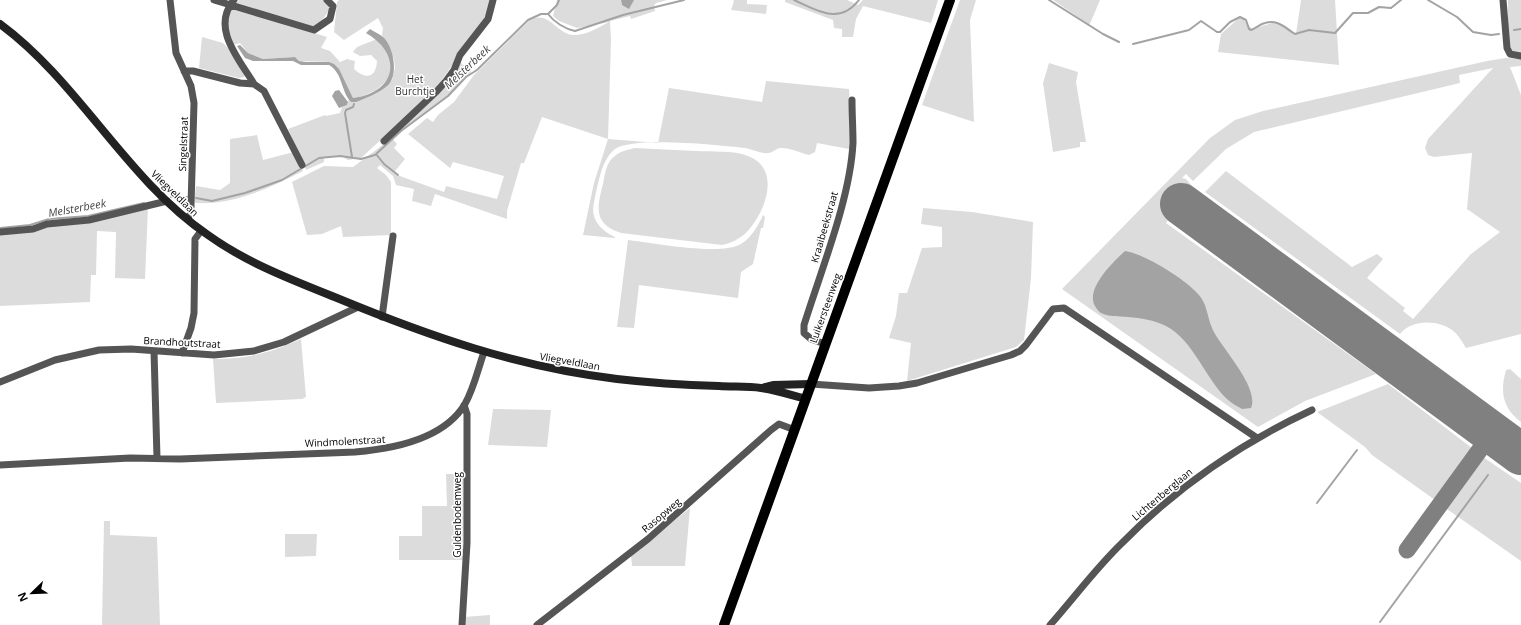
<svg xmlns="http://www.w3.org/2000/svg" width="1521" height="625" viewBox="0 0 1521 625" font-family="'Open Sans',sans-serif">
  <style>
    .green { fill: #dcdcdc }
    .water { fill: #a3a3a3 }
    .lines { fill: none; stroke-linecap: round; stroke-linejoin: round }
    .stream { stroke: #a3a3a3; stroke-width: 2 }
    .taxiway { stroke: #808080; stroke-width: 17 }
    .runway { stroke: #808080; stroke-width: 42 }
    .minor { stroke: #555; stroke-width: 7 }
    .secondary { stroke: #222; stroke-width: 8 }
    .primary { stroke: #000; stroke-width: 10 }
    .labels { text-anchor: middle; stroke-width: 3; stroke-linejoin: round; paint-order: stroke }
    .park-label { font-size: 10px; fill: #333; stroke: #fff }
    .street-label { font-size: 10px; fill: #000; stroke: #fff }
    .water-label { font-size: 11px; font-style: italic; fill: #444; stroke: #fff }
  </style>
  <rect width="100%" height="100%" fill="#fff"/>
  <path class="green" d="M239 0H324L331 7 317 28 236 4Z
    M339 0H490L486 16 435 90 361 158 348 160 340 155 324 158V162L306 170 288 129 325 115 326 116 340 113 342 107 347 105 349 99 351 102 359 100 392 80 395 68 394 59 382 35 383 28 378 18 344 40 334 32 337 2Z
    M557 0H621L622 5 634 0H667L656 3 654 6 655 11 631 19 630 16 610 21 611 40 608 139 658 143 669 88 762 102 766 81 849 89 851 129 849 149 817 143 815 152 809 155C801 153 788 147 780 148 776 149 773 152 769 153 761 154 752 149 745 148 720 145 633 136 615 149 601 160 598 185 594 202 590 219 600 230 615 237V238L583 235 594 183 608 139 542 117 524 163H521L507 211V219L435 194 431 206 412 201 414 189 396 185 393 176 380 165 377 168 386 175 391 182V235L343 237 341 226 322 234 307 235 292 182 324 166 353 167 392 138 460 62 471 72 451 93 392 138 397 144 394 148 405 159 395 171 397 175 444 192 446 186 497 199 504 176 453 162 450 168 408 134 427 118 433 122 438 115 454 102 474 75 530 20C550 9 557 37 577 35 589 34 599 27 609 22L577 28 559 21 553 16Z
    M733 0H747V4L767 5 766 14 731 10 734 1Z
    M785 0H847L858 5 863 0H938L931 23 863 6 856 19 853 37H842V29L834 28 833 20 785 2Z
    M960 0H976L970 20 974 122 922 105Z
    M1053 0H1100L1089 26 1081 19Z
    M1301 0H1335L1339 65 1218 52 1221 34 1239 18 1243 19 1252 29 1275 22 1286 26 1296 34Z
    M1508 0H1521V54L1512 53 1508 38Z
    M232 7 327 37 321 48 330 51 340 62 347 59 355 61 354 69C366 80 376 78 377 61L371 55 360 56 353 52 357 47 377 39C382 46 388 52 391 60 397 81 370 96 353 98L347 86 329 62 299 61 295 57 263 59 248 53 240 43 233 45 227 25Z
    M202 37 223 43 228 48 245 75 244 77 239 78 199 68Z
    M1506 58 1521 59V66L1510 67 1521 95V334L1466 348C1462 342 1459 335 1452 330 1438 320 1412 319 1400 334L1205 192 1226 171 1352 267 1377 254 1383 259 1367 278 1405 308 1403 311 1413 319 1471 254 1500 232 1467 209 1472 153 1434 157 1428 155 1425 148 1428 139 1493 68 1459 75 1460 83 1254 132 1226 149 1193 181 1186 174 1182 178 1186 179 1192 186 1166 223 1376 374 1305 401 1258 427 1062 289 1210 138 1235 120 1263 111 1487 61Z
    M1049 63 1078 72 1076 82 1086 142H1080V147L1053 152 1043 83Z
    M257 135 263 160 294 152 303 171C270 188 234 205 196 203L194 201 196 186 220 190 230 183V139Z
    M635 148C655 149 676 150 696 151 712 152 733 150 748 156 774 166 770 193 760 213 751 230 741 241 722 245L621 233C593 224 597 207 603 184 605 174 606 162 615 156 620 151 627 150 635 148Z
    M148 207 145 279 115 278 116 232 97 231 96 275H91L90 302 0 306V234Z
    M923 208 972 212 1033 222 1031 278 1024 340 1016 347 907 381 911 343 889 338 896 316 899 293H907L922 248 942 247V227L921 224Z
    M763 215 765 217 763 228H761L753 264 741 272 738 298 639 285 634 328 617 327 628 240C653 243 721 256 741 244 751 238 758 226 763 215Z
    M301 339 306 397 302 399 216 403 213 359C247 359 270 353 301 339Z
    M1510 369 1521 379V422C1502 408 1500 391 1506 370Z
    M1388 384 1472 448V451L1435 500 1372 455 1365 447 1317 412Z
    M493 409 551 410 547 447 488 445Z
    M1483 457 1521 483V561L1444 507 1479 459Z
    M446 474H465L464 560H399V536H422V506H447Z
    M690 508 685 566H632L631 555Z
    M104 521H110V535L157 537 160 625H102Z
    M285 534H317L316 556 285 557Z
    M490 615V625H464V617Z"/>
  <path class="water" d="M621 0H640H634L629 9 622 5Z
    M370 29C374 32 380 34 383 37 394 47 399 76 387 86 379 93 366 98 356 102H351C341 92 343 73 329 65H301L293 61H253L245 58 237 46 240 45 248 53 263 59 295 57 299 61 306 62H329L334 64 339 69 353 98C396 93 404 55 366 33Z
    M339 90 348 102 347 105 339 108 332 96 335 91Z
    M1125 251C1145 254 1185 279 1198 294 1207 303 1207 316 1212 328 1220 347 1260 387 1251 408L1242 409C1237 406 1231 403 1227 399 1205 378 1194 341 1166 326 1154 320 1141 318 1128 317 1119 316 1109 317 1101 313 1099 312 1096 308 1095 306 1085 289 1113 262 1125 251Z"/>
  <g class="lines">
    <path class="stream" d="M794 0C817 10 839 26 859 0
      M1049 0 1103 34 1119 42
      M1428 0 1457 17 1473 32 1491 35 1499 34
      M548 14C554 22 565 29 575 31L623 15 684 0
      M548 14 557 5 559 0
      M1514 30 1521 29
      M1133 44 1189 30 1201 21 1217 32H1220L1230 22 1240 17 1246 20 1249 29 1251 30C1256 28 1260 24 1265 23 1278 19 1285 28 1295 34L1309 30 1335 33 1353 13H1368L1379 7 1391 8 1401 0
      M376 154 384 164 398 175
      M352 157 345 113 346 110 353 107 354 104
      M171 197H187
      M196 198 212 201 245 193 282 180 319 158 340 156 361 159 375 155 401 131 448 96 466 77 477 70 528 20 541 14H548
      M0 228 30 225 49 219 88 216 144 203
      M1317 503 1357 450
      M1380 622 1488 475"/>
    <path class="taxiway" d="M1407 550 1492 433"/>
    <path class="runway" d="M1181 204 1521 454"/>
    <path class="minor" d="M170 0 176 53 191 86 194 103 191 205V213L187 219
      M214 0 314 30 330 19 333 6 327 0
      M234 0C210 28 240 60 254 84
      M1503 0 1507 48 1510 54 1521 56
      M184 71H193L240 83 254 84 264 91 302 165
      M384 141 437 91 446 81 454 70 460 55 488 19 493 0
      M0 232 33 229 47 224 89 220 167 201
      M382 317 393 236
      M825 344 811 339 804 333V325C821 270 850 200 853 143 853 129 852 114 852 100
      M154 351 157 458
      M182 353 191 328 194 313 195 239 201 231
      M0 382 55 360 99 350 131 349 214 355 254 351 284 342 358 307
      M811 384 869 388 899 386 917 383 1011 355 1020 351 1026 345 1053 309 1064 308 1257 438
      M0 465 130 458 180 459 355 452C392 449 444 439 465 404 474 388 478 369 484 352
      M462 625 467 543V414L464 405
      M537 625 648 539 771 430 779 424 795 430
      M1050 625C1074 598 1096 568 1122 543 1177 487 1241 443 1312 410"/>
    <path class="secondary" d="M0 24C80 83 125 178 208 235 247 263 292 280 337 298 429 336 517 367 617 379 651 383 685 385 719 386 733 387 747 386 761 388 776 390 791 395 806 399
      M762 388 773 385 811 384"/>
    <path class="primary" d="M724 625 950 0"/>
  </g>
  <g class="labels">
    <g class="park-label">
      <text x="415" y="83">Het<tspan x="415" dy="12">Burchtje</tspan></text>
    </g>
    <g class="street-label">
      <text transform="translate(183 144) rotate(-88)" y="4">Singelstraat</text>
      <text transform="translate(175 193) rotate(44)" y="4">Vliegveldlaan</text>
      <text transform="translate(824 227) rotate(-74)" y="4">Kraaibeekstraat</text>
      <text transform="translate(825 308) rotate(-70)" y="4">Luikersteenweg</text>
      <text transform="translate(182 342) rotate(3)" y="4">Brandhoutstraat</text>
      <text transform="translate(570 361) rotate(10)" y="4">Vliegveldlaan</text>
      <text transform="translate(345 441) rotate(-3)" y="4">Windmolenstraat</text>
      <text transform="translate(1162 494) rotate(-40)" y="4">Lichtenberglaan</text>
      <text transform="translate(457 515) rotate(-90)" y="4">Guldenbodemweg</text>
      <text transform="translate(661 515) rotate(-40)" y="4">Rasopweg</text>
    </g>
    <g class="water-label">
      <text transform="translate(467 67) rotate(-43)" y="4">Melsterbeek</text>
      <text transform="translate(77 208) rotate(-10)" y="4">Melsterbeek</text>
    </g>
  </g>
  <g transform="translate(32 593) rotate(247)" stroke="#ffffff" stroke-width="3" paint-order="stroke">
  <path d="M0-3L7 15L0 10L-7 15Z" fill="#000000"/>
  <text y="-6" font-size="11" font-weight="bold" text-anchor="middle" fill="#000000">N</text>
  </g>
</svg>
